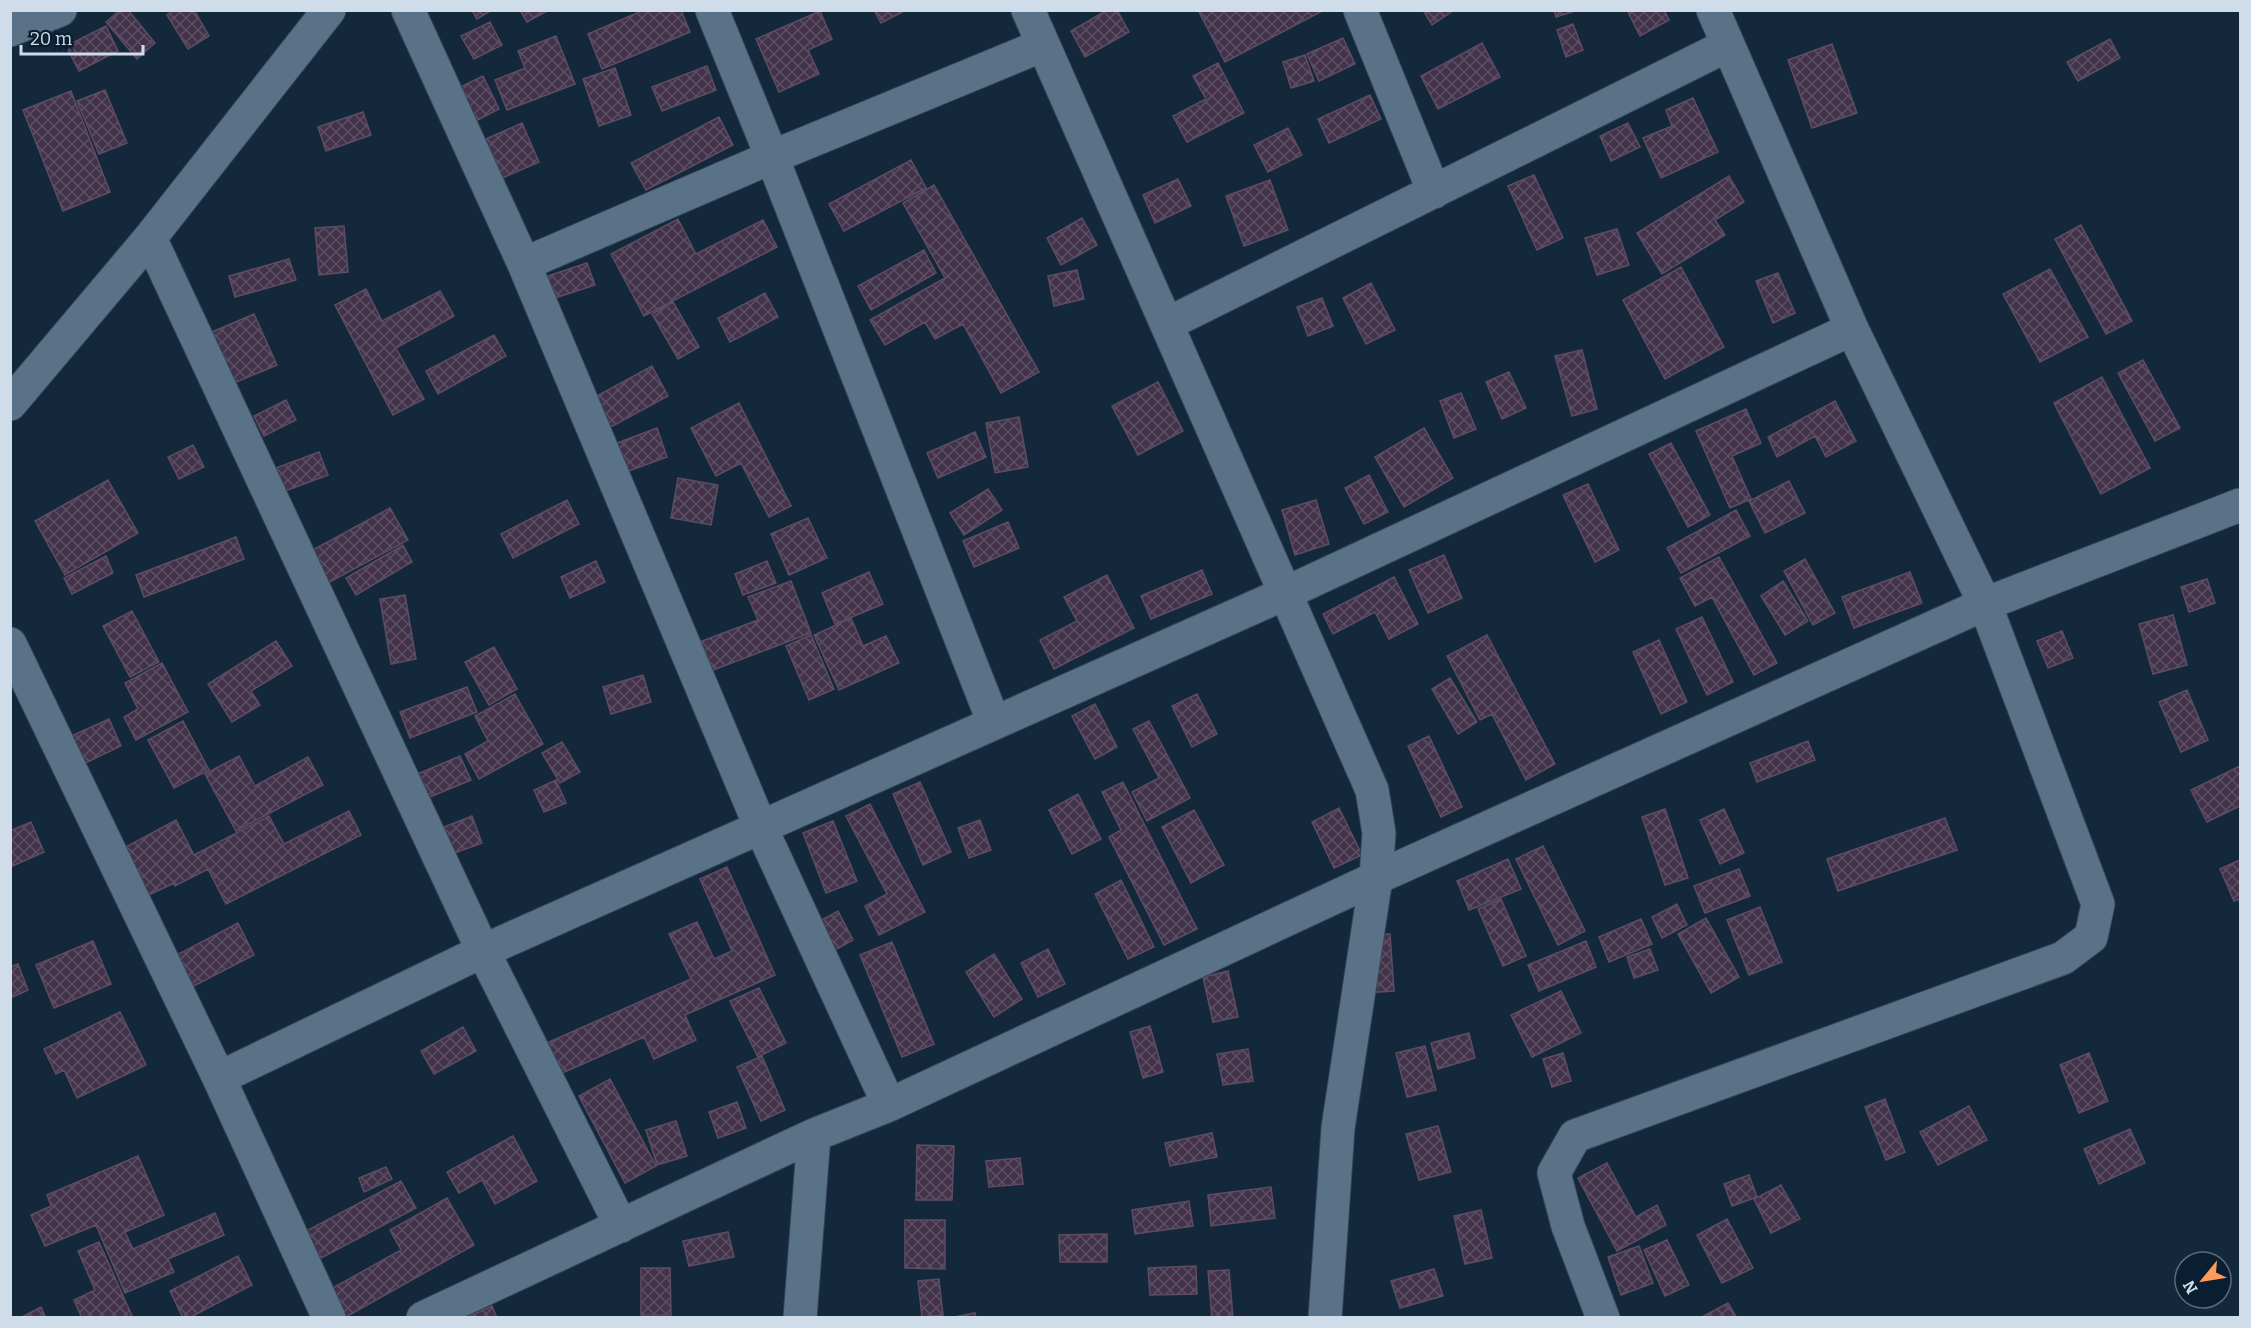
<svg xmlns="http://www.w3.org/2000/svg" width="2251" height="1328" viewBox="0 0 2251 1328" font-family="Bitter,serif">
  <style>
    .building { fill: url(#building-cross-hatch); stroke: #5e4c65; stroke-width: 1.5 }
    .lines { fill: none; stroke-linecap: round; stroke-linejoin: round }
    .minor-casing { stroke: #364556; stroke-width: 35 }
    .minor { stroke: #5a7288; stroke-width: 33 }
  </style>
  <defs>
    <pattern id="building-cross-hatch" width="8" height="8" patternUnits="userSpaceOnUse" patternTransform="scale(1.5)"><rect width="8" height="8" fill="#43334a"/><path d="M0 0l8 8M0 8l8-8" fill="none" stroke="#5d5064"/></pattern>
  </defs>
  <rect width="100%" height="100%" fill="#13283b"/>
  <path class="building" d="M120 10H128L155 43 137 59 106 22Z
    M174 10H194L209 36 188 49 167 15Z
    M472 10H492L477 19Z
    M520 10H549L527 22Z
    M644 10H681L690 32 602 69 588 34Z
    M874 10H906L881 23Z
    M1107 10H1117L1129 32 1085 57 1071 31Z
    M1198 10H1257L1258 13 1262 10H1324L1225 62Z
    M1423 10H1454L1432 25Z
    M1554 10H1578L1556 17Z
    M1627 10H1664L1669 20 1640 36Z
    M820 11 832 39 808 50 819 74 779 92 756 39Z
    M490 22 502 45 474 59 461 36Z
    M1573 24 1583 50 1566 57 1557 30Z
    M106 26 118 51 79 71 66 46Z
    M556 36 575 84 507 110 495 80 525 68 518 51Z
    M1343 38 1355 64 1319 81 1307 54Z
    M2110 39 2120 58 2078 81 2067 62Z
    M1482 43 1500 77 1438 109 1421 76Z
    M1832 44 1857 113 1812 128 1788 60Z
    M1305 55 1314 81 1291 88 1283 62Z
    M1218 63 1244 113 1187 142 1173 116 1206 99 1193 76Z
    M707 66 716 90 662 111 652 87Z
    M615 68 631 115 599 126 583 79Z
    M483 76 499 109 470 124 454 90Z
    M105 90 127 143 99 154 77 101Z
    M71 91 110 192 63 211 23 110Z
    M1370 95 1381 119 1329 143 1318 119Z
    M1693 98 1718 152 1661 178 1643 138 1672 126 1666 110Z
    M363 112 371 135 326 151 318 127Z
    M719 117 733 145 646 190 631 163Z
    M522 123 539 162 493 182 477 143Z
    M1628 123 1640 147 1611 161 1600 136Z
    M1288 128 1302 155 1268 172 1254 145Z
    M911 160 926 188 844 231 829 204Z
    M1534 175 1563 238 1537 250 1508 186Z
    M1729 176 1744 202 1715 220 1725 235 1662 274 1637 233Z
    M1178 179 1191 206 1155 223 1143 195Z
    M1270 180 1288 230 1244 246 1226 196Z
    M934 185 1039 372 1001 393 963 324 935 339 925 322 885 345 870 320 945 278 903 203Z
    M1082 218 1097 245 1061 265 1047 238Z
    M678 219 696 254 763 220 777 247 644 316 611 254Z
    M2081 225 2132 321 2106 334 2055 239Z
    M344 226 348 272 319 275 315 228Z
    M1617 229 1629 265 1597 275 1585 238Z
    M924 250 936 273 871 310 858 286Z
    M289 259 296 280 235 297 229 276Z
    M587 263 595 285 546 301 539 279Z
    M1681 267 1724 347 1665 379 1623 300Z
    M2050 269 2088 337 2040 362 2003 294Z
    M1077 270 1084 299 1054 306 1048 276Z
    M1778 273 1795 313 1773 323 1756 281Z
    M1371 283 1395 330 1366 344 1343 298Z
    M366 289 382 321 440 291 454 316 396 348 424 399 393 415 335 305Z
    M765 293 778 317 730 342 718 318Z
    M1322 298 1333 326 1308 336 1297 307Z
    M673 302 699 347 678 359 652 314Z
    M254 314 277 365 234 383 212 332Z
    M494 335 506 356 438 394 426 371Z
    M1582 350 1597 409 1572 416 1555 356Z
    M2143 360 2180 428 2155 441 2118 373Z
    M652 366 668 396 609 428 593 398Z
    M1509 372 1526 408 1502 419 1486 382Z
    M2102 377 2150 468 2101 494 2054 403Z
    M1158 382 1183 431 1138 455 1112 406Z
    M1461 393 1476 429 1454 438 1440 401Z
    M286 400 296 420 264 436 254 416Z
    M1835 401 1856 441 1826 457 1815 436 1777 457 1768 437Z
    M739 403 791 506 769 517 741 463 716 476 691 428Z
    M1746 409 1761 443 1732 456 1751 499 1730 508 1696 431Z
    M1019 417 1028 467 995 473 986 423Z
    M657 428 667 457 623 473 612 445Z
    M1424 428 1453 478 1404 507 1375 457Z
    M975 432 986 457 938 478 927 453Z
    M1671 443 1710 515 1688 527 1649 454Z
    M193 445 204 467 179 479 168 457Z
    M319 452 328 475 285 491 276 468Z
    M1369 475 1388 512 1364 524 1345 488Z
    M678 478 718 485 711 525 671 518Z
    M108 480 138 533 65 575 35 521Z
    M1789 481 1805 513 1765 533 1749 501Z
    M1588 484 1619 550 1595 562 1563 495Z
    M988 489 1002 510 964 535 950 513Z
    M567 500 579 524 513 558 501 534Z
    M1316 500 1329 544 1295 555 1282 510Z
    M390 508 408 540 326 584 309 552Z
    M1736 510 1750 536 1681 573 1667 548Z
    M808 518 827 558 789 575 771 534Z
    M1008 522 1019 548 974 567 963 541Z
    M236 537 244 559 144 597 136 575Z
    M403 545 412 562 356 595 346 578Z
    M1444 555 1462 598 1428 613 1409 570Z
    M106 556 113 573 72 594 64 578Z
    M1719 557 1777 663 1754 675 1712 597 1695 606 1680 578Z
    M1805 559 1835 613 1813 625 1784 571Z
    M596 561 605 582 570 598 561 577Z
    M767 561 776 583 743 595 735 574Z
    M1202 570 1212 594 1151 619 1141 596Z
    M869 572 883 604 835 624 822 593Z
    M1910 572 1922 603 1854 628 1842 597Z
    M1107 575 1134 628 1054 669 1040 640 1077 621 1064 597Z
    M1394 577 1418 624 1389 639 1375 612 1333 634 1323 614Z
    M2207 579 2215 603 2189 612 2181 587Z
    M791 581 811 633 708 672 697 643 758 620 748 597Z
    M1783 581 1808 621 1785 635 1761 596Z
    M405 595 416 659 391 664 380 599Z
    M132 611 159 662 130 677 103 626Z
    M2173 615 2187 665 2153 674 2139 624Z
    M1702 617 1733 682 1707 695 1676 629Z
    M851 618 863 646 886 636 899 663 839 690 814 635Z
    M2062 631 2073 658 2048 668 2037 641Z
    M811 635 834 689 809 700 786 646Z
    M1487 635 1555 764 1526 780 1492 714 1480 720 1447 656Z
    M1659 640 1687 702 1661 714 1633 652Z
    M276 641 292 666 251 691 260 705 232 722 208 684Z
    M494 647 517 689 489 705 465 662Z
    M162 663 188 712 136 740 124 717 138 709 125 683Z
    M643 675 651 702 611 714 603 687Z
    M1450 678 1477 722 1458 734 1432 689Z
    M467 687 477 712 410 738 400 712Z
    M2187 690 2208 740 2181 752 2159 702Z
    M515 694 543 744 479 779 465 754 488 741 475 716Z
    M1197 694 1217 734 1192 747 1172 706Z
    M1095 704 1117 747 1095 759 1072 716Z
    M109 719 121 746 75 768 62 740Z
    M183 721 209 770 174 788 148 740Z
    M1149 721 1190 798 1147 821 1132 792 1159 778 1133 729Z
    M1429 736 1462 807 1441 817 1408 746Z
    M1808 741 1815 760 1757 782 1750 763Z
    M562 742 580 772 560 783 542 753Z
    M239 756 255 786 308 757 323 785 236 831 205 774Z
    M460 756 471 780 425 799 415 775Z
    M2240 766V806L2207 822 2191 790Z
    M556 780 566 803 544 812 534 790Z
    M920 782 951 852 923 865 893 794Z
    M1123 782 1197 929 1164 945 1109 837 1121 830 1102 792Z
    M1078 794 1101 839 1072 854 1049 810Z
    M870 804 925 912 879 935 865 906 887 894 846 816Z
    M1339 808 1362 855 1334 868 1312 822Z
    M1665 809 1688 878 1665 885 1642 817Z
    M1724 809 1744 853 1720 864 1700 820Z
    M1194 810 1224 865 1191 883 1162 827Z
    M349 811 361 835 226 904 208 869 175 886 174 883 147 896 122 849 176 820 194 855 269 816 284 844Z
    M472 816 482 843 449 855 439 829Z
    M1945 818 1957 850 1838 891 1827 859Z
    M980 820 991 850 969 858 958 828Z
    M833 821 857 881 826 893 803 833Z
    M31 822 44 852 10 867V831Z
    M1543 846 1585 931 1558 945 1516 859Z
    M1508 859 1521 889 1469 910 1457 881Z
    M2240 860V899L2234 901 2220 869Z
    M727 867 775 975 685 1015 696 1040 654 1059 644 1037 551 1078 538 1047 691 979 669 934 697 922 714 959 732 951 700 879Z
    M1739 869 1750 896 1705 913 1694 886Z
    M1121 880 1154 947 1128 959 1095 894Z
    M1501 899 1526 956 1503 966 1478 909Z
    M1677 904 1687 925 1662 938 1652 917Z
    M1760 907 1782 962 1749 975 1727 920Z
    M838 911 853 940 835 950 820 921Z
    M1706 918 1739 977 1711 993 1678 934Z
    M1641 919 1652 944 1609 962 1599 937Z
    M238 923 254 955 182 992 165 961Z
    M1390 934 1394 991 1365 993 1362 935Z
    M93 941 111 984 54 1008 36 965Z
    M1586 941 1596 967 1539 991 1528 965Z
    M892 942 934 1044 902 1057 860 955Z
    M1048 949 1065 984 1038 997 1021 963Z
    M1650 949 1658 970 1634 978 1627 957Z
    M994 954 1022 999 994 1017 966 972Z
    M18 964 28 990 10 998V967Z
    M1228 971 1238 1017 1213 1022 1203 977Z
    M759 988 786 1043 758 1057 730 1001Z
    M1561 991 1581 1033 1532 1057 1511 1015Z
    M120 1012 146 1065 77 1098 64 1070 56 1074 44 1049Z
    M1150 1026 1163 1072 1143 1078 1130 1032Z
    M463 1027 476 1051 434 1074 421 1051Z
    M1469 1033 1475 1058 1438 1069 1431 1043Z
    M1425 1046 1436 1090 1407 1097 1396 1053Z
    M1248 1049 1253 1081 1223 1085 1217 1054Z
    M1563 1053 1571 1081 1552 1087 1543 1059Z
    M2089 1053 2108 1101 2079 1113 2060 1065Z
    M762 1056 785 1110 761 1121 737 1067Z
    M610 1079 656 1166 625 1183 579 1096Z
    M1885 1099 1905 1152 1886 1160 1865 1107Z
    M737 1102 746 1128 718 1138 709 1112Z
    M1969 1106 1987 1140 1938 1165 1920 1132Z
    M676 1121 687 1156 657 1165 646 1130Z
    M1438 1126 1451 1172 1419 1180 1406 1134Z
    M2130 1129 2145 1163 2099 1184 2084 1149Z
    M1212 1133 1217 1157 1170 1166 1165 1143Z
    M513 1136 537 1181 495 1204 482 1180 459 1193 447 1172Z
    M917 1145 954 1146 952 1200H916Z
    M138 1156 164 1215 125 1232 133 1249 215 1213 224 1235 168 1259 174 1272 125 1293 96 1225 45 1246 31 1215 51 1206 47 1195Z
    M1020 1158 1023 1184 989 1187 986 1161Z
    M1607 1163 1636 1217 1657 1205 1666 1225 1617 1251 1578 1178Z
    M386 1167 392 1179 364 1192 359 1178Z
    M1749 1175 1757 1197 1732 1206 1724 1184Z
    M401 1181 416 1208 306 1266 291 1239Z
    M1781 1185 1800 1219 1771 1233 1754 1199Z
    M1271 1187 1275 1218 1211 1226 1208 1195Z
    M447 1198 474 1245 344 1318 322 1294 401 1250 390 1230Z
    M1189 1201 1193 1226 1135 1234 1132 1210Z
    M1481 1210 1492 1258 1465 1264 1454 1216Z
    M1727 1219 1753 1268 1722 1283 1697 1235Z
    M905 1220H945V1269L905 1268Z
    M728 1232 734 1257 689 1266 683 1241Z
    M1107 1234V1262H1060L1059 1235Z
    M1667 1240 1689 1285 1665 1296 1644 1250Z
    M99 1242 133 1318H82L74 1300 95 1290 78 1251Z
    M1639 1246 1653 1283 1621 1295 1608 1257Z
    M238 1256 252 1285 189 1318H183L170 1291Z
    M1196 1266 1197 1294 1150 1295 1148 1268Z
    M641 1268H670L671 1315H641Z
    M1434 1269 1443 1296 1400 1308 1391 1281Z
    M1229 1270 1233 1318H1212L1208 1271Z
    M939 1279 943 1315 922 1317 918 1281Z
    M1728 1303 1737 1318H1700Z
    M492 1306 497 1318H470V1316Z
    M41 1307 46 1318H20Z
    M975 1313 976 1318H949Z"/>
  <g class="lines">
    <defs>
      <path id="minor" d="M408 10 524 264 761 828 889 1105
        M712 10 772 157 994 723
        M1028 10 1372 790 1379 833 1376 878 1338 1128 1325 1318
        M1360 10 1434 192
        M10 30 60 10
        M150 238 483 951 621 1226
        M524 264 772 157 1043 45
        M1167 324 1728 45
        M10 404 150 238 329 10
        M10 644 219 1078 329 1318
        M219 1078 483 951 1286 593 1852 329
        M423 1318 814 1135 889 1105 1376 878 1985 604 2240 505
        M800 1318 814 1135
        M1603 1318 1568 1226 1554 1173 1575 1136 2063 958 2091 937 2098 904 1985 604 1852 329 1713 10"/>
    </defs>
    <use href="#minor" class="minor-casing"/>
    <use href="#minor" class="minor"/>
  </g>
  <rect width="2251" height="1328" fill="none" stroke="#cfdce9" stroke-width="24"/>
  <g transform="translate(2203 1280) rotate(240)"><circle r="28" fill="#0a1e31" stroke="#596a7b" stroke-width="1.5"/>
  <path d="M0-4.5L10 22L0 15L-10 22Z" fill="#fe9b59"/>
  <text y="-9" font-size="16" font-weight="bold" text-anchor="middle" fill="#cfdce9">N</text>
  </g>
  <path d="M21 45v9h122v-9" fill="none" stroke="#cfdce9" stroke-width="3"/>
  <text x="30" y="45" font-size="18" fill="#cfdce9" stroke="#0a1e31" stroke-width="4.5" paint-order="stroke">20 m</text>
</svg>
